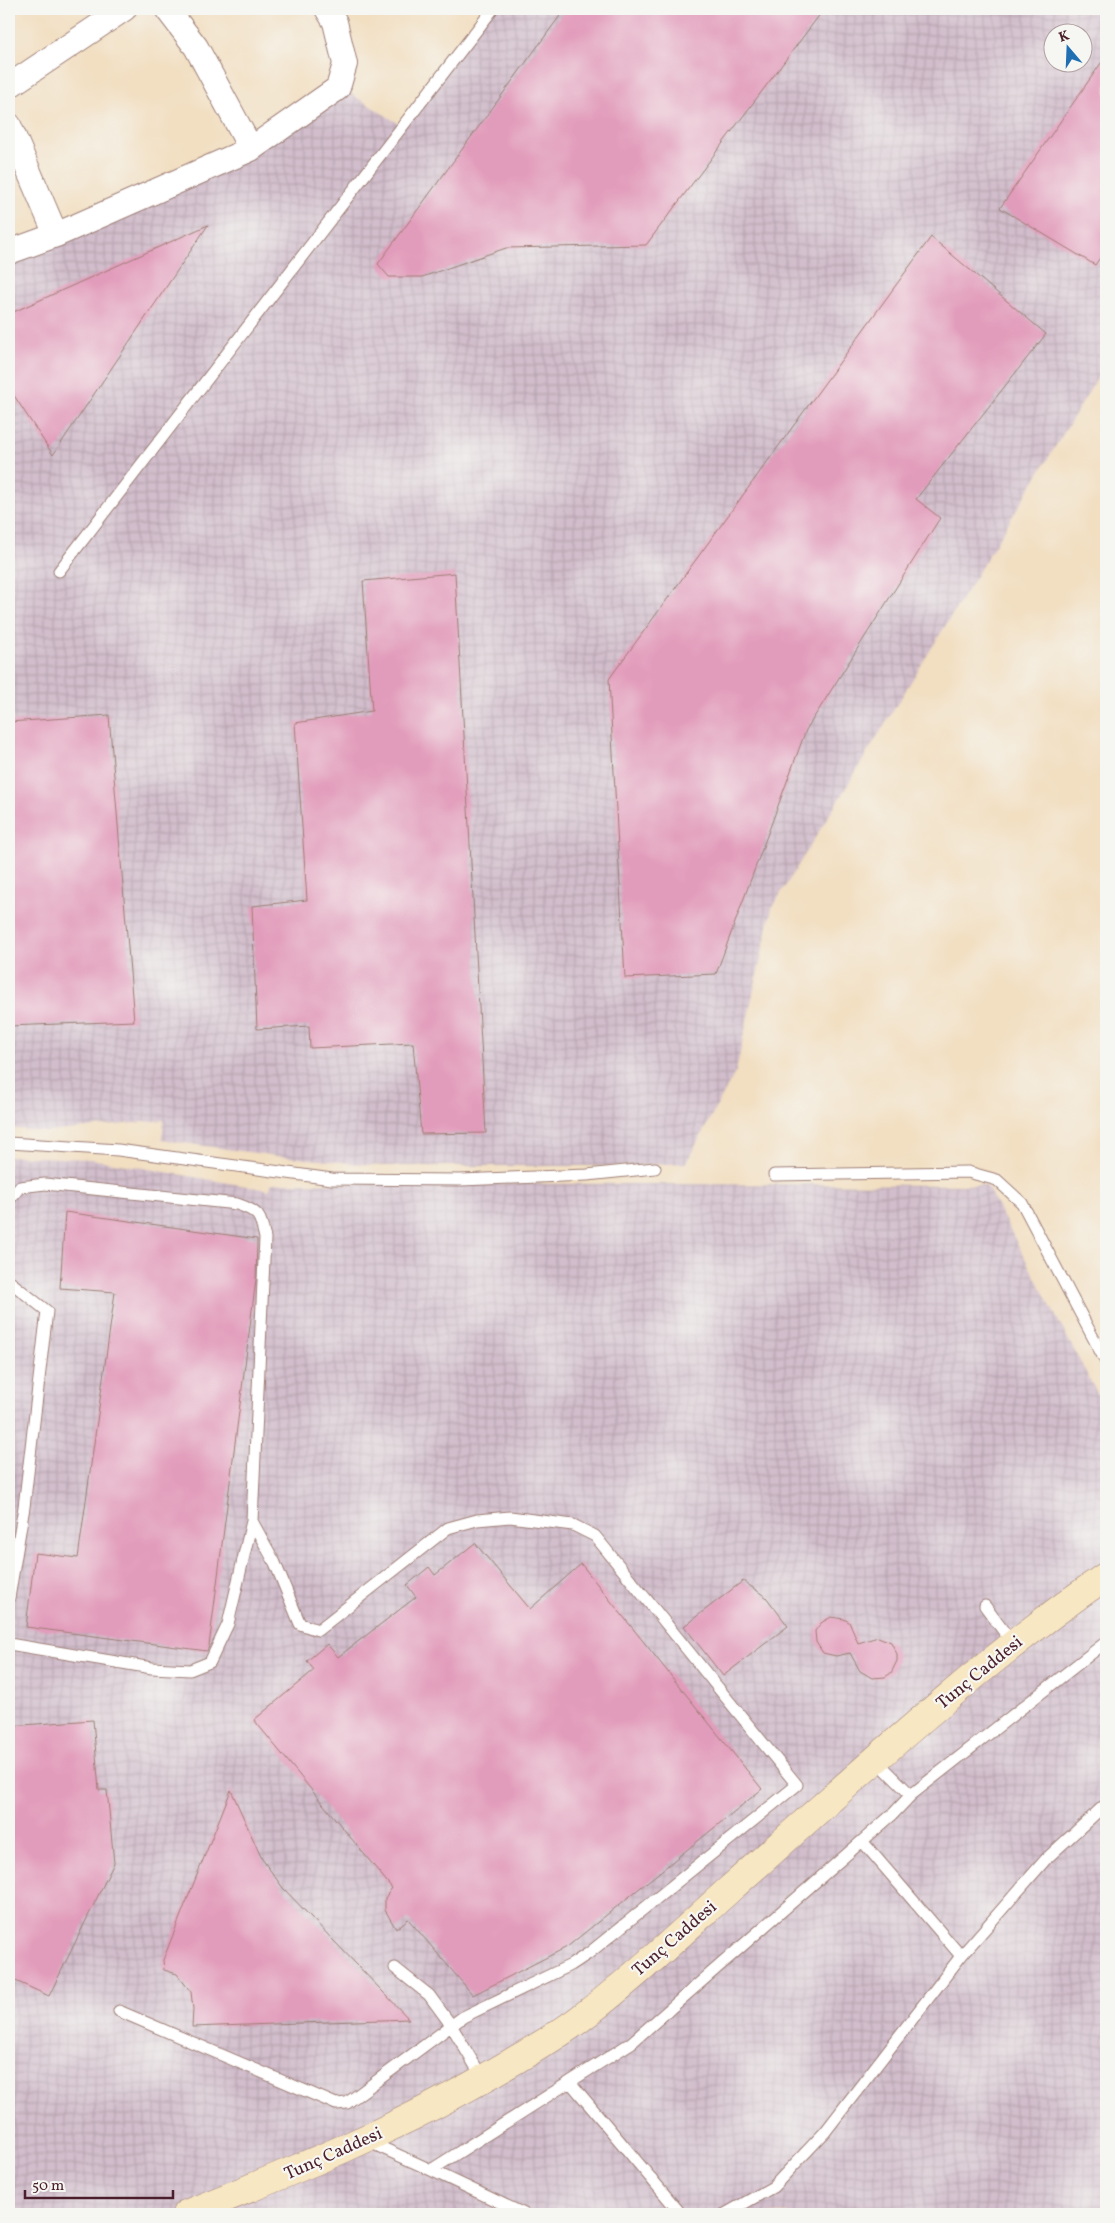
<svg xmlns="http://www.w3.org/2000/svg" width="1115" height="2223" viewBox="0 0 1115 2223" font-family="Vollkorn,serif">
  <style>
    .industrial { fill: url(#industrial-grid); fill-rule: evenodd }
    .building { fill: #e29cbb }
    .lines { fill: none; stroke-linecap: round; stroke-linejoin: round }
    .lane-casing { stroke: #9e7e76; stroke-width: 13 }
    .street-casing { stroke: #9e7e76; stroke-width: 26 }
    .secondary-casing { stroke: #9e7e76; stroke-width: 29 }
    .lane { stroke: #fff; stroke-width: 11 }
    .street { stroke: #fff; stroke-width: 24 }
    .secondary { stroke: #f8e7c3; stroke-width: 28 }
    .labels { text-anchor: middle; stroke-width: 4.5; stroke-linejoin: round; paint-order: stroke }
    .street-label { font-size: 18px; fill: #4a1f2b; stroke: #f6f6f2 }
  </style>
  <defs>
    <pattern id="industrial-grid" width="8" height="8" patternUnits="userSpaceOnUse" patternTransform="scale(1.25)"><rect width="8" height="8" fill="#d1bdcb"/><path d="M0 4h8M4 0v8" fill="none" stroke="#b5a2ae"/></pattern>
  </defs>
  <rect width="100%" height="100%" fill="#f6f6f2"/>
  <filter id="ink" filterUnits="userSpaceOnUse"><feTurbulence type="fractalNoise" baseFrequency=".02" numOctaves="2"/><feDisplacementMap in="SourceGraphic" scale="10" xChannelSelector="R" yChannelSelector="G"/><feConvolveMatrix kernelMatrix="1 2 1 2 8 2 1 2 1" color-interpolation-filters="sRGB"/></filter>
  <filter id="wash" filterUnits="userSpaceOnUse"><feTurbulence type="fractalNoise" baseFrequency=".0096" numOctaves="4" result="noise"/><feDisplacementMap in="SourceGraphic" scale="20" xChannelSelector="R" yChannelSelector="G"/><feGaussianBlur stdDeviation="1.12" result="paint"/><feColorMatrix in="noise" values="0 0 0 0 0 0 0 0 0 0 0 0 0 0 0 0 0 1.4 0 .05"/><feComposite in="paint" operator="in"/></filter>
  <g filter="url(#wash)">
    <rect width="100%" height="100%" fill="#f2dec0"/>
    <path class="industrial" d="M489 9H1106V364L772 908 736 1071 686 1163 628 1166H383L277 1156 162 1140 164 1120 47 1132 9 1128V259L348 92 401 125ZM1052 32H1082V62H1052Z
      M9 1156 91 1159 269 1190 272 1183 986 1185 1106 1410V2214H9Z"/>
    <g id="blocks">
      <path class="building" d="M565 9H824L646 245 506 248 422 277H389L378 264Z
        M1106 56V249L1095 265 1000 208Z
        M208 225 53 455 9 388V314Z
        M931 237 1046 334 916 499 940 518 806 730 716 974 625 978 609 679Z
        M455 573 486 1133 421 1134 413 1043 310 1048 309 1026 257 1029 252 906 307 900 295 723 372 711 363 581Z
        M109 715 134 1021 9 1026V722Z
        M65 1212 257 1239 256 1279 209 1646 207 1651 26 1627 35 1553 78 1558 115 1292 60 1288Z
        M475 1543 530 1609 581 1564 762 1789 567 1947 473 1995 408 1919 396 1929 385 1910V1898L392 1888 254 1720 314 1670 307 1661 327 1644 338 1657 416 1597 407 1585 429 1567 435 1575Z
        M743 1581 766 1597 788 1626 723 1676 684 1626Z
        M831 1617 844 1619 849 1622 858 1643 878 1637 891 1642 897 1654V1661L891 1673 885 1677 872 1678 860 1671 850 1653 836 1656 823 1653 816 1642 815 1631 821 1623Z
        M93 1720 99 1790H107L114 1863 49 1996 9 1978V1726Z
        M231 1790 262 1859 283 1888 409 2019 192 2027 193 2009 191 1992 177 1974 164 1970 163 1960Z"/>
    </g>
  </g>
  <g filter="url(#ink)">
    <use href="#blocks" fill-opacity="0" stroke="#9e7e76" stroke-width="1"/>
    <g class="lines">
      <defs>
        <path id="lane" d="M59 571 493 9
          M9 1143 118 1150 332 1179 461 1180 587 1175 655 1168
          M774 1175 968 1172 997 1180 1022 1203 1106 1362
          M9 1200 20 1187 45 1184 237 1204C260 1212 260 1215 265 1238L252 1521 228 1624 210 1662 190 1670 152 1668 9 1644
          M9 1281 47 1311 24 1507 9 1598
          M985 1606 1013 1644
          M911 1795 1106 1642
          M862 1841 961 1956
          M395 1968 429 1995 451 2025 483 2079
          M119 2011 336 2104 347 2103 463 2017 571 1965 589 1953 797 1785 595 1536 573 1525 510 1517 477 1520 448 1528 318 1630 300 1624 275 1563 252 1521
          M570 2082 681 2214
          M367 2141 431 2170 631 2043 893 1814 911 1795 875 1759
          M431 2170 524 2214
          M725 2214 773 2187 825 2132 961 1956 1046 1859 1106 1804"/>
        <path id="street" d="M167 9 196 47 251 149
          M9 86 124 9
          M9 125 56 235
          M9 252 56 235 251 149 338 88 345 64 335 22 327 9"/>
        <path id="secondary" d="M186 2214C296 2170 403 2127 505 2066 529 2052 554 2038 577 2021 631 1981 681 1933 731 1888 853 1780 972 1668 1106 1576"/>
      </defs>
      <use href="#lane" class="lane-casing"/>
      <use href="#street" class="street-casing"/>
      <use href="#secondary" class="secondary-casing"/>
      <use href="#lane" class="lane"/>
      <use href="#street" class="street"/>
      <use href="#secondary" class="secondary"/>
    </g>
  </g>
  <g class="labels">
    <g class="street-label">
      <text transform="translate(979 1672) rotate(-39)" y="6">Tunç Caddesi</text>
      <text transform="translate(674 1938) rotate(-41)" y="6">Tunç Caddesi</text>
      <text transform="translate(333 2153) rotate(-24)" y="6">Tunç Caddesi</text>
    </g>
  </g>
  <rect width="1115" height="2223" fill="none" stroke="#f6f6f2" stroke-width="30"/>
  <g transform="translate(1068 48) rotate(341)"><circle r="24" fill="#f6f6f2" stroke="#b1a0a2"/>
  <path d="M0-4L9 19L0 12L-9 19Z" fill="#1f6fb2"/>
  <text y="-8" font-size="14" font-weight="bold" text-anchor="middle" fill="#4a1f2b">K</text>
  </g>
  <path d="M25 2190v8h148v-8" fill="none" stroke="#4a1f2b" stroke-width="2.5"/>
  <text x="32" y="2190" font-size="15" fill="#4a1f2b" stroke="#f6f6f2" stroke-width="4" paint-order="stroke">50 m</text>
</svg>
